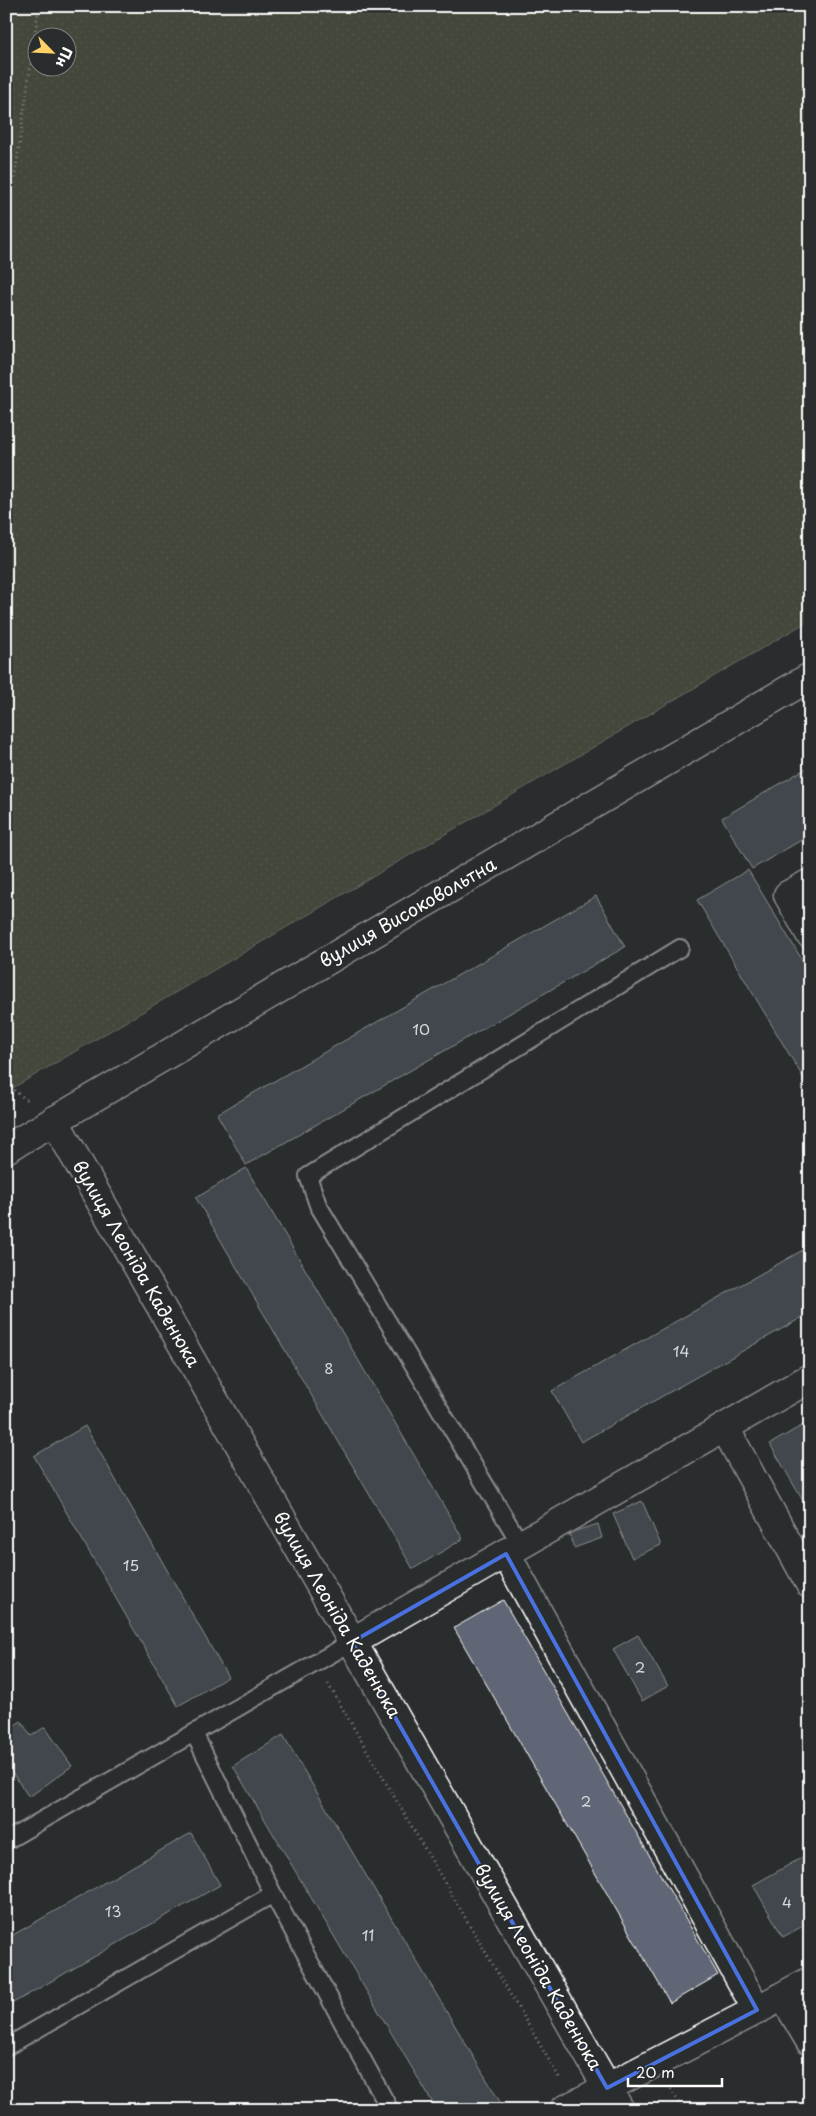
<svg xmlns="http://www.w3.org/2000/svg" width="816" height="2116" viewBox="0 0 816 2116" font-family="'Playpen Sans',sans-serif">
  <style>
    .garden { fill: url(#garden-dots); stroke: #b0b4a6; fill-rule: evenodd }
    .building { fill: #616674; stroke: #fff }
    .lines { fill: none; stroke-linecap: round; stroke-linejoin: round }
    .service-casing { stroke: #fff; stroke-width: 20 }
    .minor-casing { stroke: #fff; stroke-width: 31 }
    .path { stroke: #fff; stroke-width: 3; stroke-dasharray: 1 4; stroke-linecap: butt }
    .service { stroke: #2a2d2e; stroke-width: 16 }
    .minor { stroke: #2a2d2e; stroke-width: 28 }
    .marked { fill: none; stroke: #4a71e0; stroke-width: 4; stroke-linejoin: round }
    .labels { text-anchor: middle; stroke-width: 4; stroke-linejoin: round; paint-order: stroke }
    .number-label { font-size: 15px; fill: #d8d9dc }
    .street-label { font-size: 18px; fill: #fff; stroke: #2a2d2e }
  </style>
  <defs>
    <pattern id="garden-dots" width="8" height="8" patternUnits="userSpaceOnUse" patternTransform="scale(1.25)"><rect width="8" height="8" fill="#62684e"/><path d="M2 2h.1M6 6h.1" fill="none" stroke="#7a7f69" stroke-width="1.8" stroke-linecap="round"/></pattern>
  </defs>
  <rect width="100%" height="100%" fill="#2a2d2e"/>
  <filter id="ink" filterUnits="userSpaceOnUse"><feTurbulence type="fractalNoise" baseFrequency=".02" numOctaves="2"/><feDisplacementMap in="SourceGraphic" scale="10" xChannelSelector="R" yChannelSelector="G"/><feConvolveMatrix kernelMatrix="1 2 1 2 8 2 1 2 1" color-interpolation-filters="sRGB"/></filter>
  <g filter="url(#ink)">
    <path class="garden" d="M6 6H810V620L6 1092ZM38 38H68V68H38Z"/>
    <path class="building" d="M810 766V835L752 869 722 818Z
      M748 870 810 973V1089L697 900Z
      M596 896 625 947 246 1165 217 1114Z
      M246 1168 463 1539 413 1569 196 1198Z
      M810 1246V1313L581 1442 552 1391Z
      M810 1421V1513L770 1444Z
      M85 1426 228 1677 178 1706 34 1456Z
      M642 1501 661 1545 632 1558 613 1514Z
      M598 1524 602 1538 574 1548 569 1533Z
      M503 1600 718 1975 670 2003 454 1628Z
      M638 1635 668 1686 642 1701 613 1649Z
      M21 1721 31 1736 45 1727 72 1766 29 1797 6 1764V1748L13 1743 6 1731Z
      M283 1735 503 2107 498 2110H437L233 1766Z
      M191 1833 220 1885 6 2007V1939Z
      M810 1853V1922L783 1937 753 1885Z"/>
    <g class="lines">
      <defs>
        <path id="service" d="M521 1545 318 1205 308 1176 680 948
          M194 1733 273 1894 390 2110
          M6 1841 352 1642
          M6 2047 273 1894"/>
        <path id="minor" d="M810 883 788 895 810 934
          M54 1120 620 2110
          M6 1149 810 677
          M725 1428 810 1584
          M506 1554 757 2010 564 2110
          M352 1642 810 1378
          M784 1997 810 2041
          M757 2010 810 1981"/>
      </defs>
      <use href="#service" class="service-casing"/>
      <use href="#minor" class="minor-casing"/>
      <path class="path" d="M6 238 39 6
        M6 1084 28 1101
        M328 1684 560 2079
        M671 2089 683 2110"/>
      <use href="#service" class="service"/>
      <use href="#minor" class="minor"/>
    </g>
  </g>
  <path d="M0 0H816V2116H0ZM506 1554 757 2010 607 2088 352 1642Z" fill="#2a2d2e" fill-opacity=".55" fill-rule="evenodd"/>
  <path class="marked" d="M506 1554 757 2010 607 2088 352 1642Z"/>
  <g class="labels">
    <g class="number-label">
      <text x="421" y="1035">10</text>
      <text x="681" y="1357">14</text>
      <text x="329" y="1374">8</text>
      <text x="131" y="1571">15</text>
      <text x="640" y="1673">2</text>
      <text x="586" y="1807">2</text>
      <text x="787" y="1908">4</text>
      <text x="113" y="1917">13</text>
      <text x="368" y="1941">11</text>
    </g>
    <g class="street-label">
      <text transform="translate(408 913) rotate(-30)" y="6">вулиця Високовольтна</text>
      <text transform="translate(136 1264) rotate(60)" y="6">вулиця Леоніда Каденюка</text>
      <text transform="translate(337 1615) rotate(60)" y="6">вулиця Леоніда Каденюка</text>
      <text transform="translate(538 1967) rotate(60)" y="6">вулиця Леоніда Каденюка</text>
    </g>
  </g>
  <rect width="816" height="2116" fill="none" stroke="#2a2d2e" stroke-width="25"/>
  <rect x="12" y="12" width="791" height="2091" fill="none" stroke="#fff" stroke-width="2" filter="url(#ink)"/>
  <g transform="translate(52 52) rotate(114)"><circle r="24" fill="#2a2d2e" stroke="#7f8182"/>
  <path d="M0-4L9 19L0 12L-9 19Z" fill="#ffd166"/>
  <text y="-8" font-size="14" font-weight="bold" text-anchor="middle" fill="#ffffff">Пн</text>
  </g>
  <path d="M628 2078v8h94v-8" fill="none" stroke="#ffffff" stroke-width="2.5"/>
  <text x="636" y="2078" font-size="15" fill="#ffffff" stroke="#2a2d2e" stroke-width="4" paint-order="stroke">20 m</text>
</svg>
